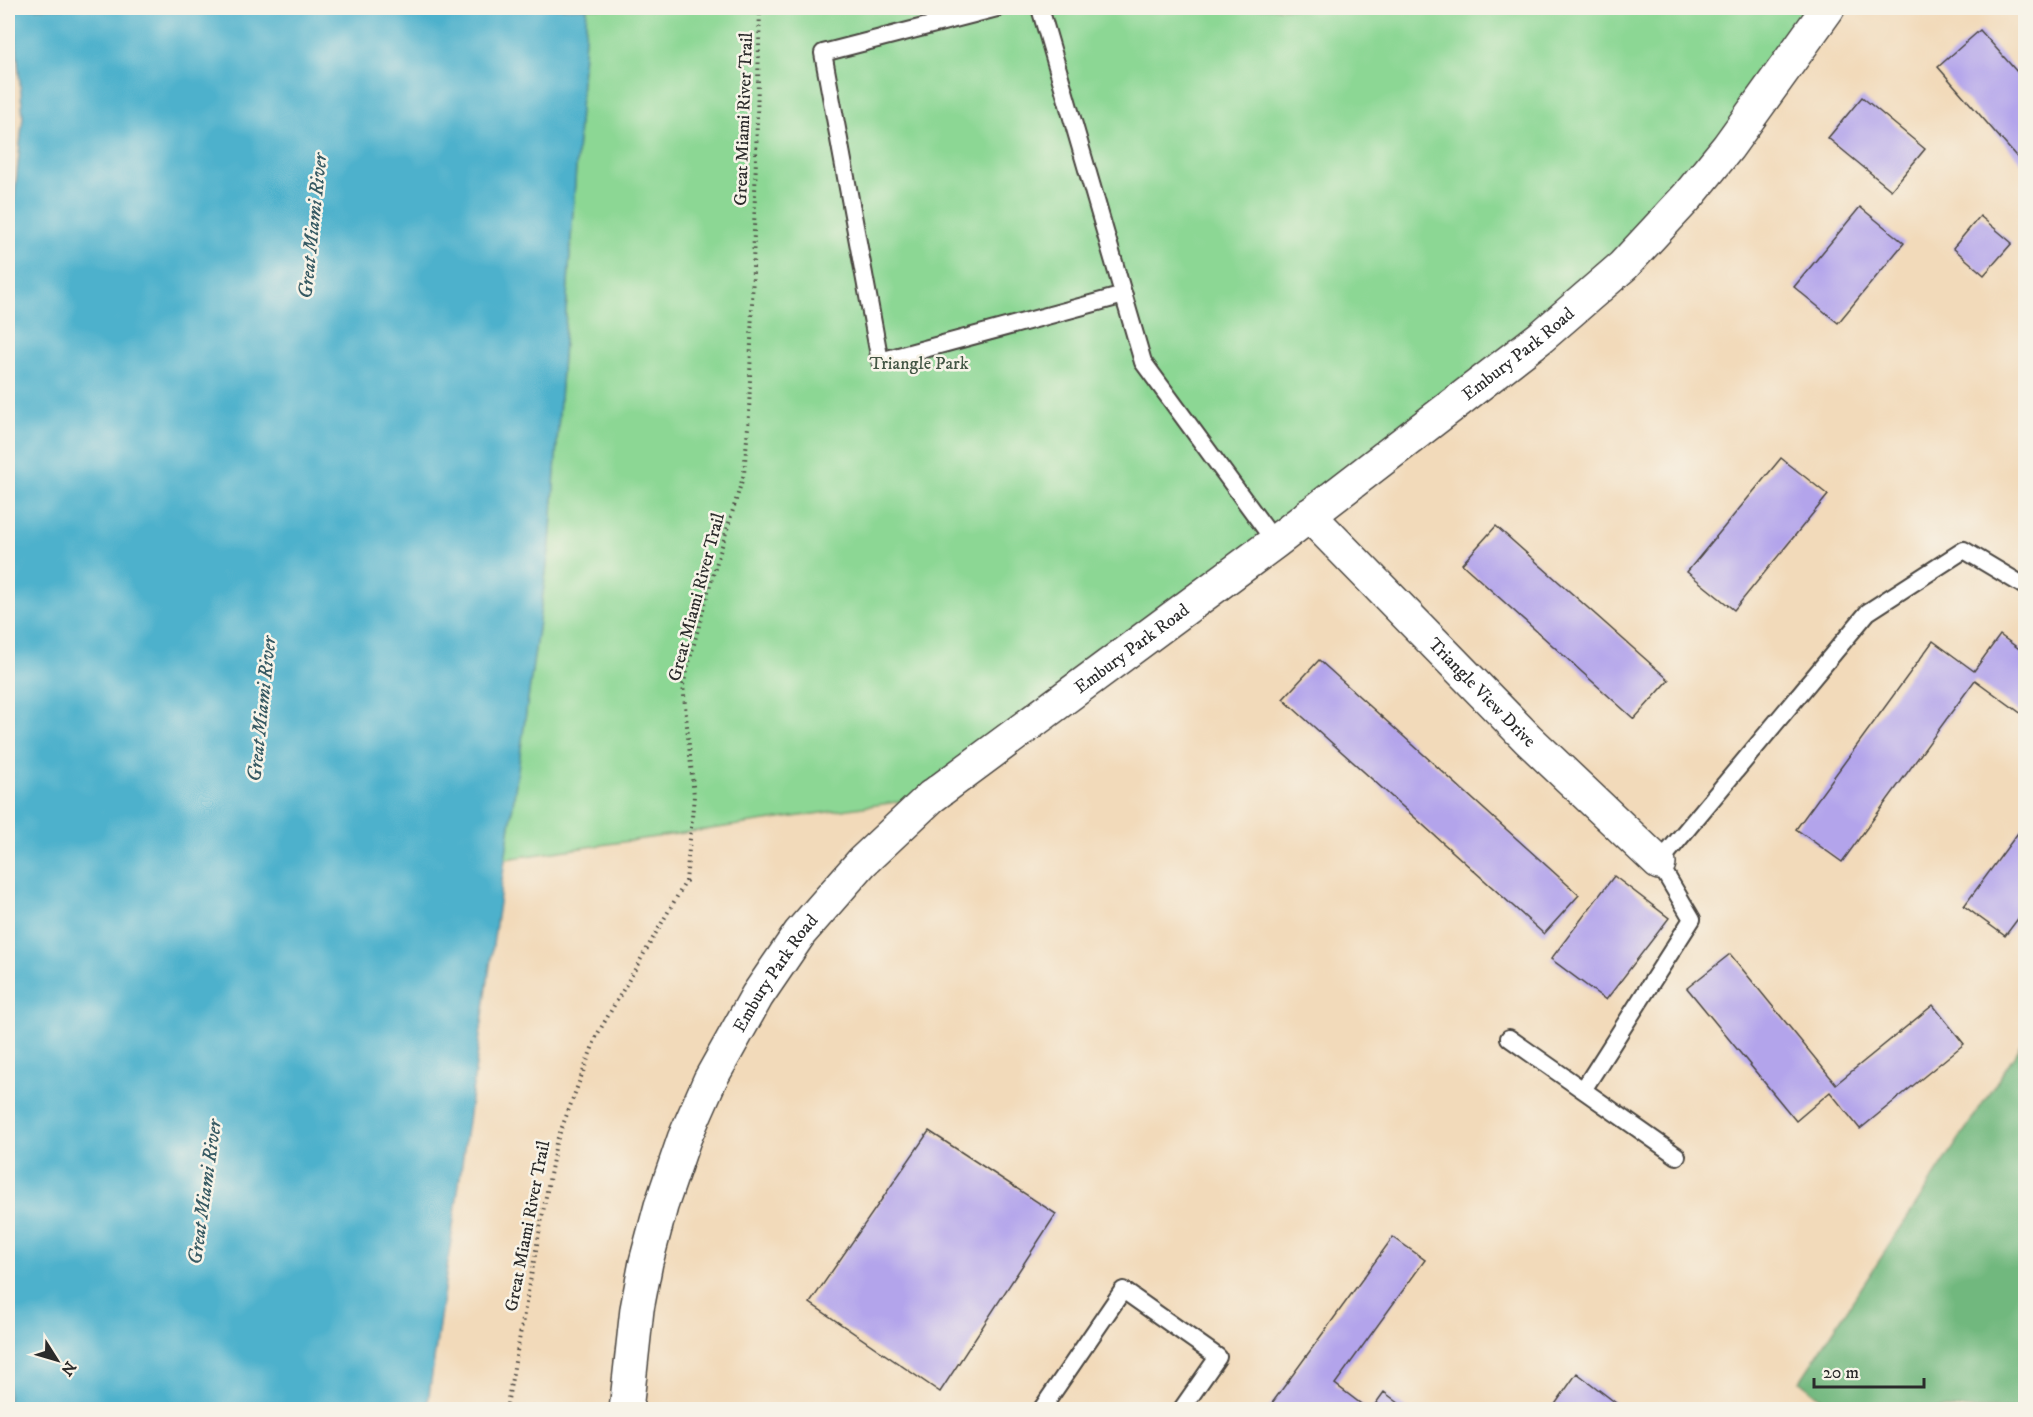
<svg xmlns="http://www.w3.org/2000/svg" width="2033" height="1417" viewBox="0 0 2033 1417" font-family="'IM FELL DW Pica',serif">
  <style>
    .green { fill: #8cd794; stroke: #5c8160; stroke-width: 1.5 }
    .forest { fill: #71b87e; stroke: #4e7254; stroke-width: 1.5 }
    .water { fill: #4db1cc; stroke: #3c6e7c; stroke-width: 1.5 }
    .building { fill: #b3a4eb }
    .lines { fill: none; stroke-linecap: round; stroke-linejoin: round }
    .service-casing { stroke: #494540; stroke-width: 20 }
    .minor-casing { stroke: #494540; stroke-width: 36 }
    .path { stroke: #494540; stroke-width: 4; stroke-dasharray: 1.5 4.5; stroke-linecap: butt }
    .service { stroke: #fff; stroke-width: 16 }
    .minor { stroke: #fff; stroke-width: 33 }
    .labels { text-anchor: middle; stroke-width: 5; stroke-linejoin: round; paint-order: stroke }
    .street-label { font-size: 18px; fill: #2b2b2b; stroke: #f7f3e8 }
    .park-label { font-size: 18px; fill: #435645; stroke: #f7f3e8 }
    .water-label { font-size: 20px; font-style: italic; fill: #375a63; stroke: #f7f3e8 }
  </style>
  <rect width="100%" height="100%" fill="#f7f3e8"/>
  <filter id="ink" filterUnits="userSpaceOnUse"><feTurbulence type="fractalNoise" baseFrequency=".0167" numOctaves="2"/><feDisplacementMap in="SourceGraphic" scale="12" xChannelSelector="R" yChannelSelector="G"/><feConvolveMatrix kernelMatrix="1 2 1 2 8 2 1 2 1" color-interpolation-filters="sRGB"/></filter>
  <filter id="wash" filterUnits="userSpaceOnUse"><feTurbulence type="fractalNoise" baseFrequency=".008" numOctaves="4" result="noise"/><feDisplacementMap in="SourceGraphic" scale="24" xChannelSelector="R" yChannelSelector="G"/><feGaussianBlur stdDeviation="1.35" result="paint"/><feColorMatrix in="noise" values="0 0 0 0 0 0 0 0 0 0 0 0 0 0 0 0 0 1.4 0 .05"/><feComposite in="paint" operator="in"/></filter>
  <g filter="url(#wash)">
    <rect width="100%" height="100%" fill="#f2daba"/>
    <path class="green" d="M587 8H1828L1623 266 931 797 505 859 550 544Z"/>
    <path class="forest" d="M2025 1039V1409H1835L1800 1381Z"/>
    <path class="water" d="M13 8H587L550 544 427 1409H8V259L23 116Z"/>
    <g id="blocks">
      <path class="building" d="M1980 30 2026 82V160L2022 163 1938 67Z
        M1862 97 1925 149 1891 190 1828 138Z
        M1860 207 1904 243 1838 323 1794 287Z
        M1980 216 2012 243 1984 275 1953 248Z
        M1781 458 1828 495 1734 610 1687 572Z
        M1496 526 1669 680 1634 719 1462 564Z
        M2000 635 2026 654V717L1975 680 1842 862 1796 829 1933 641 1974 671Z
        M1319 660 1579 895 1544 934 1283 699Z
        M2026 822V908L2005 936 1964 906Z
        M1614 876 1669 918 1606 1000 1551 959Z
        M1730 954 1836 1084 1933 1005 1964 1044 1860 1129 1830 1092 1796 1121 1687 988Z
        M929 1131 1056 1214 940 1392 810 1303Z
        M1393 1237 1425 1260 1335 1384 1369 1410H1267Z
        M1577 1373 1625 1410H1551Z
        M1384 1392 1408 1410H1371Z"/>
    </g>
  </g>
  <g filter="url(#ink)">
    <use href="#blocks" fill-opacity="0" stroke="#494540" stroke-width="1.5"/>
    <g class="lines">
      <defs>
        <path id="service" d="M997 8 823 53 880 361 1124 295
          M1040 8 1143 362 1275 542
          M1509 1038 1677 1156
          M1583 1090 1692 919 1659 863 1868 612 1964 550 2026 587
          M1041 1410 1123 1290 1218 1357 1181 1410"/>
        <g id="minor">
          <path id="s1" d="M1309 515 1528 739 1659 863"/>
          <path id="s2" d="M626 1410 637 1309 646 1262 661 1206 684 1139 710 1080 757 996 800 933 862 862 931 797 1275 542 1541 337 1623 266 1688 196 1728 147 1828 8"/>
        </g>
      </defs>
      <use href="#service" class="service-casing"/>
      <use href="#minor" class="minor-casing"/>
      <path class="path" d="M506 1410 556 1143 597 1035 686 881 694 796 683 685 709 588 744 474 749 415 760 8"/>
      <use href="#service" class="service"/>
      <use href="#minor" class="minor"/>
    </g>
  </g>
  <g class="labels">
    <g class="street-label">
      <text transform="translate(743 119) rotate(-88)" y="6">Great Miami River Trail</text>
      <text dy="6" stroke="none"><textPath href="#s2" startOffset="1440">Embury Park Road</textPath></text>
      <text transform="translate(696 597) rotate(-75)" y="6">Great Miami River Trail</text>
      <text dy="6" stroke="none"><textPath href="#s2" startOffset="954">Embury Park Road</textPath></text>
      <text dy="6" stroke="none"><textPath href="#s1" startOffset="248">Triangle View Drive</textPath></text>
      <text dy="6" stroke="none"><textPath href="#s2" startOffset="468">Embury Park Road</textPath></text>
      <text transform="translate(527 1226) rotate(-79)" y="6">Great Miami River Trail</text>
    </g>
    <g class="park-label">
      <text x="919" y="369">Triangle Park</text>
    </g>
    <g class="water-label">
      <text transform="translate(312 226) rotate(-84)" y="7">Great Miami River</text>
      <text transform="translate(261 709) rotate(-84)" y="7">Great Miami River</text>
      <text transform="translate(204 1192) rotate(-82)" y="7">Great Miami River</text>
    </g>
  </g>
  <rect width="2033" height="1417" fill="none" stroke="#f7f3e8" stroke-width="30"/>
  <g transform="translate(57 1360) rotate(127)" stroke="#f7f3e8" stroke-width="4.5" paint-order="stroke">
  <path d="M0-4.5L10 22L0 15L-10 22Z" fill="#2b2b2b"/>
  <text y="-9" font-size="16" font-weight="bold" text-anchor="middle" fill="#2b2b2b">N</text>
  </g>
  <path d="M1814 1378v9h110v-9" fill="none" stroke="#2b2b2b" stroke-width="3"/>
  <text x="1823" y="1378" font-size="18" fill="#2b2b2b" stroke="#f7f3e8" stroke-width="4.5" paint-order="stroke">20 m</text>
</svg>
